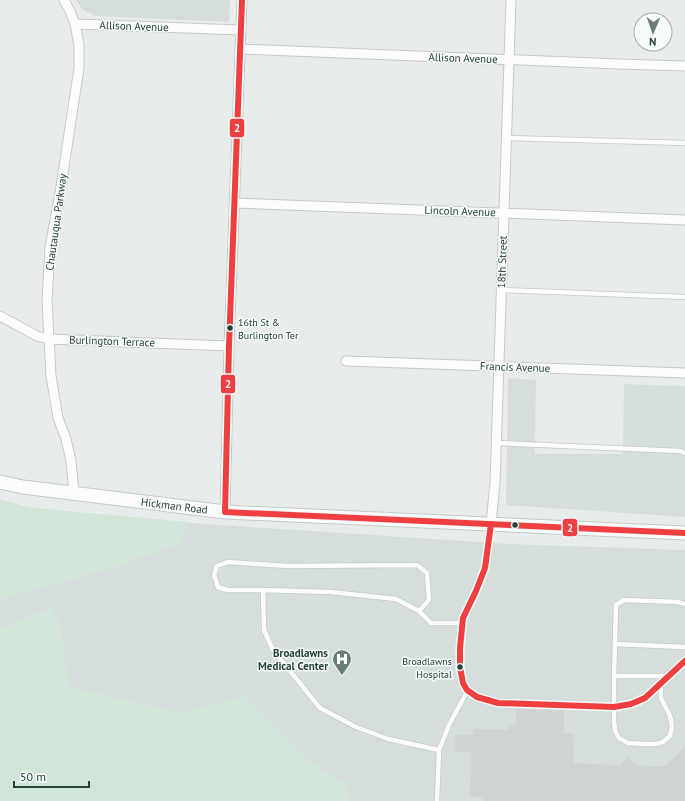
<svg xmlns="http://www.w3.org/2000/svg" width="685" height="801" viewBox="0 0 685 801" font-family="'PT Sans',sans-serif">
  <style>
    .built { fill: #d6dedb }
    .green { fill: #d1e6d8 }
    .building { fill: #cfd4d2; stroke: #d1d6d4 }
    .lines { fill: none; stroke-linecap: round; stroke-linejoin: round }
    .service-casing { stroke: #c5cac8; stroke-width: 6 }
    .minor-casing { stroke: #c5cac8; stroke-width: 11 }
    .secondary-casing { stroke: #c3cbc8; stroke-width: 15 }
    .service { stroke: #fcfcfc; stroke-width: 4.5 }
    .minor { stroke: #fcfcfc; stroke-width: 9 }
    .secondary { stroke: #fcfcfc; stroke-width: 13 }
    .bus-1-casing { stroke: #f7fbf9; stroke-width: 9 }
    .bus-1 { stroke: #ef3f40; stroke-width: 6 }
    .bus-dot { fill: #24423a; stroke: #f7fbf9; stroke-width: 1.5 }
    .labels { text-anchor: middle; stroke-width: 3; stroke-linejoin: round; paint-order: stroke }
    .bus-label { font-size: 10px; fill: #24423a; stroke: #f7fbf9; text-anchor: start }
    .street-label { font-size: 11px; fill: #24423a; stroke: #f7fbf9 }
    .poi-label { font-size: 11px; font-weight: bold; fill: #24423a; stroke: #f7fbf9; text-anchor: end }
    .line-badge { stroke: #f7fbf9; stroke-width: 1.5 }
    .badge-label { font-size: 11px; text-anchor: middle; font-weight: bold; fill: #fff }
  </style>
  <rect width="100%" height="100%" fill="#e8edeb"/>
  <path class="built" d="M76 0H230L229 22 95 16 82 9Z
    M508 378 536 380 535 454H623L624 384 685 386V517L506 505Z
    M0 500 33 508 204 524 509 544 685 550V801H0Z"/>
  <path class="green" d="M0 500 33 508 188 522 179 544 110 569 13 595 0 602Z
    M52 607 61 628 69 687 181 713 244 696 308 759 347 786 350 801H0V629Z"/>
  <path class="building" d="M517 709 564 711 563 734H574L573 763 620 766 628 758 637 766 664 767 685 747V801H484V797L470 796 472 752H455L456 735H473V729L509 730V724L516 725Z"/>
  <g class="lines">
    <defs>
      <path id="service" d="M506 138 685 143
        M501 290 685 297
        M496 443 680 451 685 453
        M491 525 485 568 476 591 463 618 462 623C461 641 455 674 467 690 473 697 490 701 498 703L614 707 631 704 645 698 685 661
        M263 590H227L218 587 214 575 217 566 228 562 287 566 417 565 427 573 429 600 419 611
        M615 644 685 647
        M614 676H668
        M661 683V698L670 716 672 726 670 736 663 742 656 744H644L628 743 619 738 615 731 614 720V676L616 605 624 600 678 602 685 604
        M439 750 388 739 356 727 320 708 273 650 264 630 263 590 331 592 396 599 419 611 431 623H462
        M437 801 439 750 449 725 468 690"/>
      <path id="minor" d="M64 0 70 11 75 24 79 45V68L60 193 50 247 47 301 51 376 58 418 66 439 71 461 74 493
        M75 24 241 30
        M240 49 619 64 685 66
        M234 203 685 220
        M0 316 37 336 48 339 229 346
        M346 361 685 373
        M225 512 229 346 242 0
        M491 524 495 483 511 0"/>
      <g id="secondary">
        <path id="s1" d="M0 482 23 487 225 512 685 533"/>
      </g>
    </defs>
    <use href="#service" class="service-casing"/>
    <use href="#minor" class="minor-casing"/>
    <use href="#secondary" class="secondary-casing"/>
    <use href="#service" class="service"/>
    <use href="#minor" class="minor"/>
    <use href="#secondary" class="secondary"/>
    <defs>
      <path id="bus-1" d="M225 512 229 346 242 0
        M225 512 685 533
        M491 524 485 568 476 591 463 618 460 648V667L463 683 467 690 477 697 498 703 614 707 631 704 645 698 685 661"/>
    </defs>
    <use href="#bus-1" class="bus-1-casing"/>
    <use href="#bus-1" class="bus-1"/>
  </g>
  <defs>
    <symbol id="hospital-pin" viewBox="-11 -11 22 30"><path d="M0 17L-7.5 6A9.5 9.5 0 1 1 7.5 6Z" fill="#697e78" stroke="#f7fbf9"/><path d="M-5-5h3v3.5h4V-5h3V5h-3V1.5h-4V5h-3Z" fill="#fff"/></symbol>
  </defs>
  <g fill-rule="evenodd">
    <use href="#hospital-pin" x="331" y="648" width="22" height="30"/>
  </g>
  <g class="bus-dot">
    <circle cx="230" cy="328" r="3.5"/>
    <circle cx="515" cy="525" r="3.5"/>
    <circle cx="460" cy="667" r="3.5"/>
  </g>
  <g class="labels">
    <g class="bus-label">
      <text x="238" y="326">16th St &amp;<tspan x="238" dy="13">Burlington Ter</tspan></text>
      <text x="452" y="665" text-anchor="end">Broadlawns<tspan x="452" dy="13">Hospital</tspan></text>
    </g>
    <g class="street-label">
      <text transform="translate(134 26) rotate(2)" y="4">Allison Avenue</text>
      <text transform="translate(463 58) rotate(2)" y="4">Allison Avenue</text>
      <text transform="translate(460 211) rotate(2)" y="4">Lincoln Avenue</text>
      <text transform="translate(56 222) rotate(-82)" y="4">Chautauqua Parkway</text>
      <text transform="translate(502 262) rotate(-88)" y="4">18th Street</text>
      <text transform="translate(112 341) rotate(2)" y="4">Burlington Terrace</text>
      <text transform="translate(515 367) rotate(2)" y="4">Francis Avenue</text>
      <text dy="4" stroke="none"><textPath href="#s1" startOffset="176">Hickman Road</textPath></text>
    </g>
    <g class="poi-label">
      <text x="328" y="657">Broadlawns<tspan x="328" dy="13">Medical Center</tspan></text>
    </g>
  </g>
  <g class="line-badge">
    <rect x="229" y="118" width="16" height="20" rx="4" fill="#ef3f40"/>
    <rect x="220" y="374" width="16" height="20" rx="4" fill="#ef3f40"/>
    <rect x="562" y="518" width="16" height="19" rx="4" fill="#ef3f40"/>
  </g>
  <g class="badge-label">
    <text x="237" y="132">2</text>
    <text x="228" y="388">2</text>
    <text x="570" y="532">2</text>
  </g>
  <g transform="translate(653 32) rotate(182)"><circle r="19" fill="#f7fbf9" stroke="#a3b1ad"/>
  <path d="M0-3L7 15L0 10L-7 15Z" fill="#697e78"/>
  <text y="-6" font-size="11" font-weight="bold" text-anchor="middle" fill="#24423a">N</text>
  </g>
  <path d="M14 781v6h75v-6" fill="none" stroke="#24423a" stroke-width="2"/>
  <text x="20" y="781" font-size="12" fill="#24423a" stroke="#f7fbf9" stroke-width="3" paint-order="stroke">50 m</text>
</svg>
